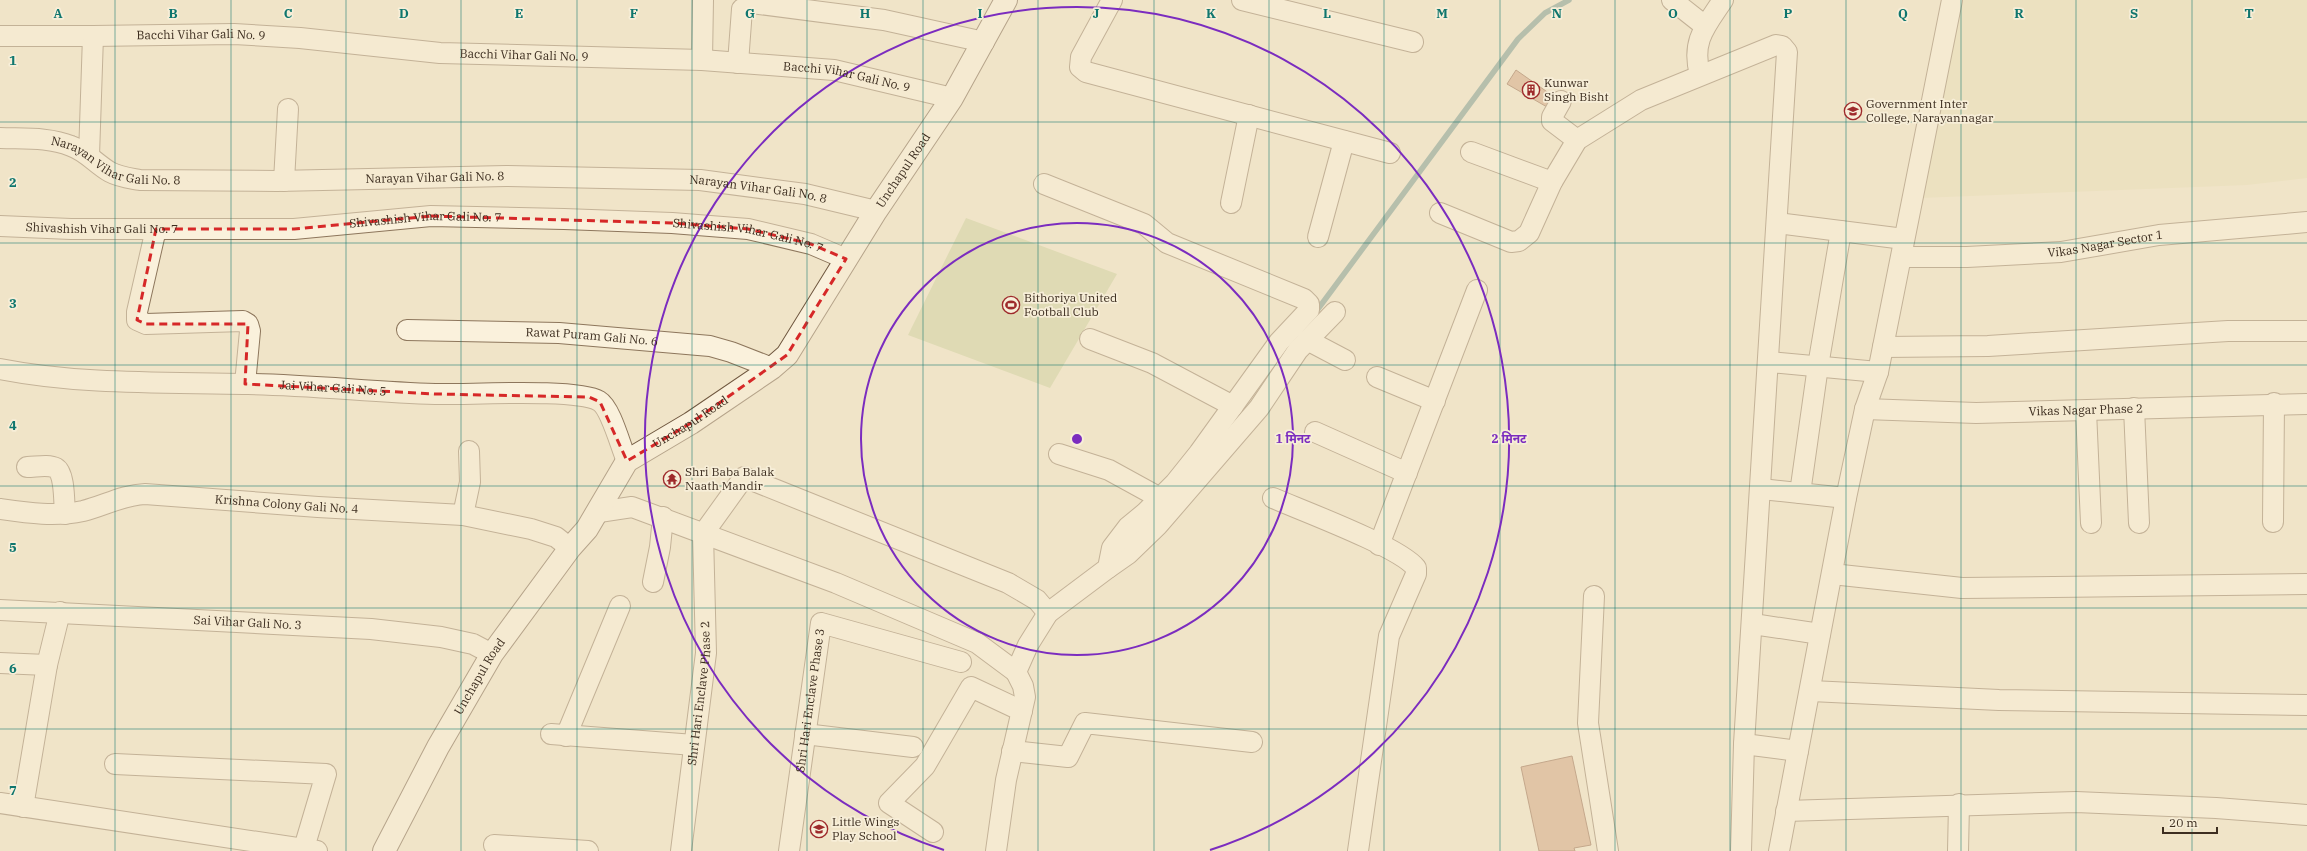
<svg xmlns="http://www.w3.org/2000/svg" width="2307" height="851" viewBox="0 0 2307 851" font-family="'IBM Plex Serif','Noto Sans Devanagari',serif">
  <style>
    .farmland { fill: #e6deb5 }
    .green { fill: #c9cf9b }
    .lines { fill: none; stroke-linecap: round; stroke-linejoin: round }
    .stream { stroke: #6f938a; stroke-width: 5.5 }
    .building { fill: #cf9f7d; stroke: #8d5f41 }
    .street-casing { stroke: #8d765c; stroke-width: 22 }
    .secondary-casing { stroke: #6f573f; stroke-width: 24 }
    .street { stroke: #faf1dc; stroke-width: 20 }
    .secondary { stroke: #faf1dc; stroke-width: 22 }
    .marked { fill: none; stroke: #d62828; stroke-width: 3; stroke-dasharray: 8 5; stroke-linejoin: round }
    .grid { fill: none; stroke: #0f766e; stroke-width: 1; stroke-opacity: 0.55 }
    .ring { fill: none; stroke: #7b2cbf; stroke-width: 2 }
    .labels { text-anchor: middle; stroke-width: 3.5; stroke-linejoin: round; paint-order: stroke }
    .street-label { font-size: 12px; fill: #3d2e20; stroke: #f7eed8 }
    .poi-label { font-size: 12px; fill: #3d2e20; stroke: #f7eed8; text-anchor: start }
    .grid-label { font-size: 13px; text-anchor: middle; font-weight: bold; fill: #0f766e; stroke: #f7eed8; stroke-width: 3.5; stroke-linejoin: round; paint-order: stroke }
    .centre { fill: #7b2cbf; stroke: #f7eed8; stroke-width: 2 }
    .ring-label { font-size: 12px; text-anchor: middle; font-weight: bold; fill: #7b2cbf; stroke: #f7eed8; stroke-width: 3.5; stroke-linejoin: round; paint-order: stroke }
  </style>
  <rect width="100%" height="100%" fill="#f0e4c8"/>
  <path class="farmland" d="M1963 0H2307V178L2247 185 1920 198Z"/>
  <path class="green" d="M966 218 1117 274 1050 388 908 335Z"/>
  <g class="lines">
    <path class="stream" d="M1315 313 1518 39 1545 13 1569 0
      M1273 367 1289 347"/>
  </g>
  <path class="building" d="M1516 70 1553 96 1547 107 1507 84Z
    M1572 756 1591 845 1574 848 1575 851H1539L1521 767Z"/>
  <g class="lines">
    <defs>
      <g id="street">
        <path d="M1112 0 1081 57 1080 67 1086 72 1390 153"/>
        <path d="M1242 0 1413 42"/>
        <path d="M1672 0 1705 26"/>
        <path d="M752 3 884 20 984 42"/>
        <path d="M0 36H93L89 156"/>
        <path id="s1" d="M93 36 234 34 300 38 440 53 702 60 834 70 952 98"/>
        <path d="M702 60 703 0"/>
        <path d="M738 63 742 9"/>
        <path d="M1700 75C1691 41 1705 27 1723 0"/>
        <path d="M1561 101 1552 117V121L1577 140"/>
        <path id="s2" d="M0 138C23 139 49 137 71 146 86 151 96 164 110 172 119 177 129 178 140 180L277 181 506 176 700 180 805 194 876 211"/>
        <path d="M1471 152 1552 182"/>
        <path d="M284 181 288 109"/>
        <path d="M1231 203 1249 115"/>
        <path d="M1440 213 1511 242 1519 241 1529 233 1552 182 1577 140 1641 100 1776 45 1782 46 1787 52 1744 744 1741 851"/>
        <path d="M1777 223 1904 239"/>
        <path id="s3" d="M0 226 71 229H294L431 216 564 219 672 223 748 229 811 244 846 259"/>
        <path d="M156 229 137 312V320L146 324 243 321 248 324 250 331 245 384"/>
        <path d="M1318 237 1344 141"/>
        <path id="s4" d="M1902 257H1967L2061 252 2159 235 2307 222"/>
        <path id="s5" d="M407 330 559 333 710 346 731 352 772 368"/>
        <path d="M1090 339 1152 363 1233 406"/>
        <path d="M1307 340 1345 360"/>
        <path d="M1883 347 1988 346 2228 331H2307"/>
        <path d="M1769 362 1878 372"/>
        <path id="s6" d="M0 369C81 385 165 382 248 384 310 385 373 392 435 394 468 395 576 388 599 401 611 408 621 448 627 461"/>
        <path d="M1377 377 1435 401"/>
        <path d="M2134 408 2139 523"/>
        <path id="s7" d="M1865 409 1976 413 2307 404"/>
        <path d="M2086 411 2091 523"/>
        <path d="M1315 432 1407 473"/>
        <path d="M1059 454 1109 470 1160 498"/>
        <path d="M27 467C36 467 48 464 56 468 65 473 64 504 65 514"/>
        <path d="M1761 489 1846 498"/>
        <path d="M1800 493 1818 366 1841 231"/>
        <path d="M1273 498C1303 511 1400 547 1416 568V574L1389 636 1358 851"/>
        <path id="s8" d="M0 509C28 513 55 517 83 511 104 506 122 495 145 494L318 507 463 515 531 529 556 537 570 548"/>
        <path d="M599 512 632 507 836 583 977 643 1016 672"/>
        <path d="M463 515 470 482 469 451"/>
        <path d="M2273 522 2274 403"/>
        <path d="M1379 545 1477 290"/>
        <path d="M1108 568 1128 554 1158 525 1259 408 1298 350 1335 312"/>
        <path d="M1832 574 1962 588 2307 584"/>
        <path d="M653 582 660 547 663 517"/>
        <path d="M1594 596 1588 723 1608 851"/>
        <path id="s9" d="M0 610 371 629 441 637 473 644 492 654"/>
        <path d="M1753 624 1820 634"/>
        <path d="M0 663 47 665"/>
        <path d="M1811 691 1999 700 2307 705"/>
        <path d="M551 734 694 745"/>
        <path d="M805 734 913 747"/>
        <path d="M566 736 620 606"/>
        <path d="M1744 744 1798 751"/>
        <path d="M1012 751 1068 757 1085 723 1252 742"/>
        <path d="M115 764 326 774 304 848"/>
        <path d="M0 803 317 851"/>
        <path d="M23 807 47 665 60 612"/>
        <path d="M1786 811 2076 802 2216 808 2307 815"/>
        <path d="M933 832 889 803 925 766 971 687 1022 711"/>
        <path d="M494 845 588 851"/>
        <path id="s10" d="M681 851 706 653 703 534 744 477 1008 583 1037 600 1048 613"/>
        <path id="s11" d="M789 851 821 623 961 662"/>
        <path d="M996 851 1006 780 1025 697 1023 686 1016 672 1028 645 1048 613 1108 568 1112 548 1128 527 1145 513 1175 483 1199 453 1279 342 1309 310V304L1304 299 1167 243 1144 224 1044 184"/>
        <path d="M1779 851 1846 498 1865 409 1878 372 1952 0"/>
        <path d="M1958 851 1959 804"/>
      </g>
      <g id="secondary">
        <path id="s12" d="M384 851 438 747 492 654 570 548 587 529 627 461 691 423 772 368 787 355 876 211 952 98 1006 0"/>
      </g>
    </defs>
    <use href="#street" class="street-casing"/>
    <use href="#secondary" class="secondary-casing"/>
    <use href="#street" class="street"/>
    <use href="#secondary" class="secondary"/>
  </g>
  <path d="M0 0H2307V851H0ZM431 216 672 223 748 229 811 244 846 259 787 355 691 423 627 461 600 402 589 397 436 394 245 384 248 324H146L137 320 156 229H294Z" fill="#f0e4c8" fill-opacity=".55" fill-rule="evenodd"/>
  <path class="marked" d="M431 216 672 223 748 229 811 244 846 259 787 355 691 423 627 461 600 402 589 397 436 394 245 384 248 324H146L137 320 156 229H294Z"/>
  <path class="grid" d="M115 0V851M231 0V851M346 0V851M461 0V851M577 0V851M692 0V851M807 0V851M923 0V851M1038 0V851M1154 0V851M1269 0V851M1384 0V851M1500 0V851M1615 0V851M1730 0V851M1846 0V851M1961 0V851M2076 0V851M2192 0V851M0 122H2307M0 243H2307M0 365H2307M0 486H2307M0 608H2307M0 729H2307"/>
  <g class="ring">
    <circle cx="1077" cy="439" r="216"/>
    <path d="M944 850A432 432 0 1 1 1210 850"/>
  </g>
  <defs>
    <symbol id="building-ring" viewBox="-11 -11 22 22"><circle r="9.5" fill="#f7eed8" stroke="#9e2a2b" stroke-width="1.5"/><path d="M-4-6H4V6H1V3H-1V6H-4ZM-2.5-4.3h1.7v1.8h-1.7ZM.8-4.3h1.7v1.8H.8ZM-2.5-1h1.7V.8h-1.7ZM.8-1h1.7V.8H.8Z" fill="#9e2a2b"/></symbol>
    <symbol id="school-ring" viewBox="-11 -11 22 22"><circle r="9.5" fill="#f7eed8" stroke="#9e2a2b" stroke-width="1.5"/><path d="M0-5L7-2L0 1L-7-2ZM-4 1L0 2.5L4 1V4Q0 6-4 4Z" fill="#9e2a2b"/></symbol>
    <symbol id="stadium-ring" viewBox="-11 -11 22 22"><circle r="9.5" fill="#f7eed8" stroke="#9e2a2b" stroke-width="1.5"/><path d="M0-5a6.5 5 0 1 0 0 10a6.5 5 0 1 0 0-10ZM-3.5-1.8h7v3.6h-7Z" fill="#9e2a2b"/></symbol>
    <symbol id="temple-ring" viewBox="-11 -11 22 22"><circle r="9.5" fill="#f7eed8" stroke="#9e2a2b" stroke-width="1.5"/><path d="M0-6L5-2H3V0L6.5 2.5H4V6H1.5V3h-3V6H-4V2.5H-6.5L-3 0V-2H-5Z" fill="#9e2a2b"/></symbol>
  </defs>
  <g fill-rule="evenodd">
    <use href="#building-ring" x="1521" y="80" width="20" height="20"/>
    <use href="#school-ring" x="1843" y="101" width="20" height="20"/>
    <use href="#stadium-ring" x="1001" y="295" width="20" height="20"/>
    <use href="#temple-ring" x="662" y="469" width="20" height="20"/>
    <use href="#school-ring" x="809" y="819" width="20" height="20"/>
  </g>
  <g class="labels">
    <g class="street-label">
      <text dy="4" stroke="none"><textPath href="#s1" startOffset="108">Bacchi Vihar Gali No. 9</textPath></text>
      <text dy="4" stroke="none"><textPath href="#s1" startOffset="432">Bacchi Vihar Gali No. 9</textPath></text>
      <text dy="4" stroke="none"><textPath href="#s1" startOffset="756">Bacchi Vihar Gali No. 9</textPath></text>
      <text dy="4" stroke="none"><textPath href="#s2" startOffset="121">Narayan Vihar Gali No. 8</textPath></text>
      <text dy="4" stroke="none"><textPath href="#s12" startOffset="871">Unchapul Road</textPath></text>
      <text dy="4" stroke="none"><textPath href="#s2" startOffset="445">Narayan Vihar Gali No. 8</textPath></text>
      <text dy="4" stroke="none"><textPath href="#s2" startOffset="769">Narayan Vihar Gali No. 8</textPath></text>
      <text dy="4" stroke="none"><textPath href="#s3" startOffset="426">Shivashish Vihar Gali No. 7</textPath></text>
      <text dy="4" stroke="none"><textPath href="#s3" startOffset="102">Shivashish Vihar Gali No. 7</textPath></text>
      <text dy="4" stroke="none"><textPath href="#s3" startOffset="750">Shivashish Vihar Gali No. 7</textPath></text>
      <text dy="4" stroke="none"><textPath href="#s4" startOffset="204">Vikas Nagar Sector 1</textPath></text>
      <text dy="4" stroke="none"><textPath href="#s5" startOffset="185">Rawat Puram Gali No. 6</textPath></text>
      <text dy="4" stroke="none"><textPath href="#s6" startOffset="334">Jai Vihar Gali No. 5</textPath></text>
      <text dy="4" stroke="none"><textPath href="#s7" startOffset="221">Vikas Nagar Phase 2</textPath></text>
      <text dy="4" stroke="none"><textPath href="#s12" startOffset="535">Unchapul Road</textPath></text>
      <text dy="4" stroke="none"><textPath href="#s8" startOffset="290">Krishna Colony Gali No. 4</textPath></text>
      <text dy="4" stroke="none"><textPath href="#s9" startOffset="248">Sai Vihar Gali No. 3</textPath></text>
      <text dy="4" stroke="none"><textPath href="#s12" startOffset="199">Unchapul Road</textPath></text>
      <text dy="4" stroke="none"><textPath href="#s10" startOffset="159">Shri Hari Enclave Phase 2</textPath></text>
      <text dy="4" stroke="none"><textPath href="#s11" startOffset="152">Shri Hari Enclave Phase 3</textPath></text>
    </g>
    <g class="poi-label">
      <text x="1544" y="87">Kunwar<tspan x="1544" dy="14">Singh Bisht</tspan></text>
      <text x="1866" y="108">Government Inter<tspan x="1866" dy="14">College, Narayannagar</tspan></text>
      <text x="1024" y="302">Bithoriya United<tspan x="1024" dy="14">Football Club</tspan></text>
      <text x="685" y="476">Shri Baba Balak<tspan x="685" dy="14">Naath Mandir</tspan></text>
      <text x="832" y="826">Little Wings<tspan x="832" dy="14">Play School</tspan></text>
    </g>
  </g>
  <g class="grid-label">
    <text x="58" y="18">A</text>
    <text x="173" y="18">B</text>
    <text x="288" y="18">C</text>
    <text x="404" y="18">D</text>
    <text x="519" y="18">E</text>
    <text x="634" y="18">F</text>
    <text x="750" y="18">G</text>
    <text x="865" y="18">H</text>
    <text x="980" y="18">I</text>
    <text x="1096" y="18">J</text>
    <text x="1211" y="18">K</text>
    <text x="1327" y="18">L</text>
    <text x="1442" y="18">M</text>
    <text x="1557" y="18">N</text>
    <text x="1673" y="18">O</text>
    <text x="1788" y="18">P</text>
    <text x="1903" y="18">Q</text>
    <text x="2019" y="18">R</text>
    <text x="2134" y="18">S</text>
    <text x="2249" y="18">T</text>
    <text x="13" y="65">1</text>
    <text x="13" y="187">2</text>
    <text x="13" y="308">3</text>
    <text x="13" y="430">4</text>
    <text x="13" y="552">5</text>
    <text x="13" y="673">6</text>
    <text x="13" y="795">7</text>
  </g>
  <circle cx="1077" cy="439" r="6" class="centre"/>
  <g class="ring-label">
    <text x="1293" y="443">1 मिनट</text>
    <text x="1509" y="443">2 मिनट</text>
  </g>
  <path d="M2163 827v6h54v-6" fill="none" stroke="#3d2e20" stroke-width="2"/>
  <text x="2169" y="827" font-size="12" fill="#3d2e20" stroke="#f7eed8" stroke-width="3" paint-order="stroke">20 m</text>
</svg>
